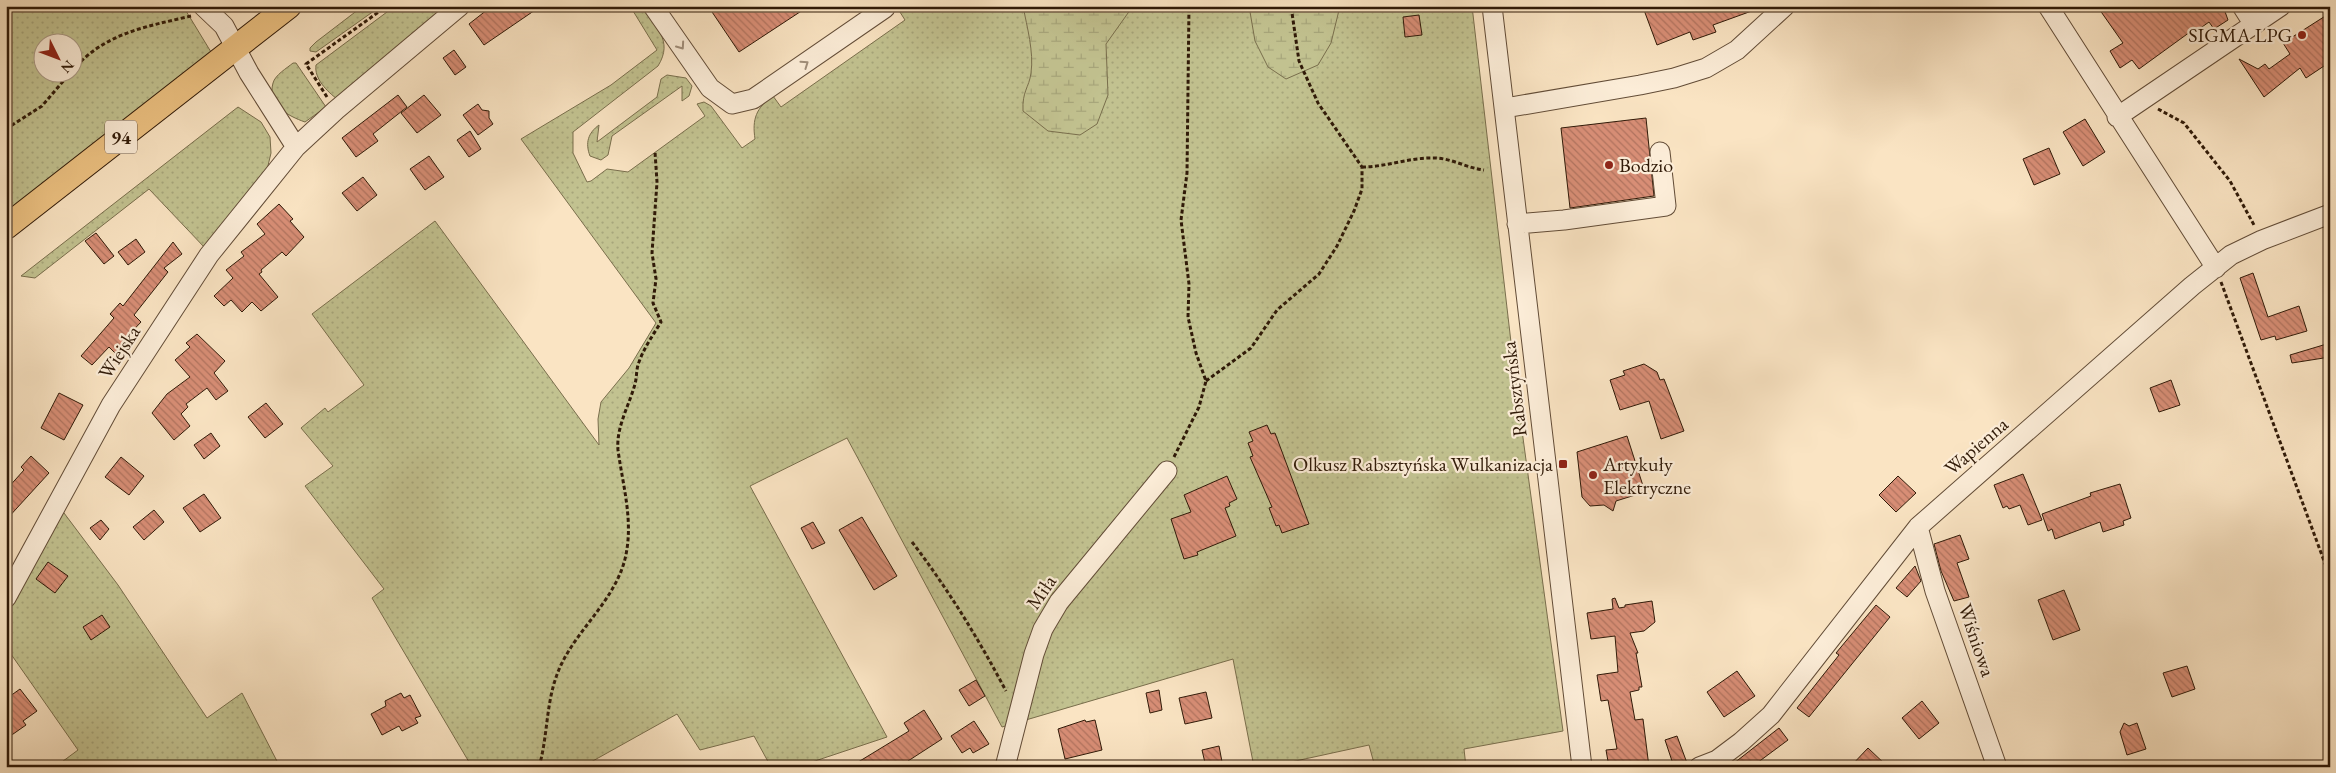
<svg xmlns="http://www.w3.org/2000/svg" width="2336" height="773" viewBox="0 0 2336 773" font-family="'EB Garamond',serif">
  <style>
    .grass { fill: url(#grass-dots); stroke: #796e4c; fill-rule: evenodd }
    .wetland { fill: url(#wetland-marsh); stroke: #796e4c }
    .building { fill: url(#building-back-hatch); stroke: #301a08 }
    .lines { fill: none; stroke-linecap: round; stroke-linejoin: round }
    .minor-casing { stroke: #624c37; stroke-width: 21 }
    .major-casing { stroke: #301a08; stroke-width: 26 }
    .path { stroke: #301a08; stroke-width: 3; stroke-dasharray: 4 2.5; stroke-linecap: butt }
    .minor { stroke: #fcedd8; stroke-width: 19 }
    .major { stroke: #edc282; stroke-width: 24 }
    .oneway { stroke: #a08e7a }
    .poi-dot { fill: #8f2418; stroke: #fcedd8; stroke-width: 2 }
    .labels { text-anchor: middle; stroke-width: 4.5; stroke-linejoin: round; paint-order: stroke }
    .shield { fill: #fcedd8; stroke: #6d5946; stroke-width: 1 }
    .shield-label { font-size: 19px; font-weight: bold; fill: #301a08 }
    .poi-label { font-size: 20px; fill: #301a08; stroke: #fcedd8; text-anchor: end }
    .street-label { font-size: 20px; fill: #301a08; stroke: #fcedd8 }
  </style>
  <defs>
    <pattern id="grass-dots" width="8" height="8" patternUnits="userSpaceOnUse" patternTransform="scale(1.25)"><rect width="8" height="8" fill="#c2c290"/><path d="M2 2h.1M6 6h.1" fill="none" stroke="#a7a67b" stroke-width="1.8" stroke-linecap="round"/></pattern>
    <pattern id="wetland-marsh" width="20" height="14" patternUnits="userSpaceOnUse" patternTransform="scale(1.25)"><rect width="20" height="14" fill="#c2c290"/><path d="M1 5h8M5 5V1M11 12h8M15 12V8" fill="none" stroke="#a7a67b"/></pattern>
    <pattern id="building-back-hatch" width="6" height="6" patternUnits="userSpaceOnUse" patternTransform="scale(1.25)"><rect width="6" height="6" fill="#d88e76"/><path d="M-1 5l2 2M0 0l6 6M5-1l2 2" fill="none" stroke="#b0735f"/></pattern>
  </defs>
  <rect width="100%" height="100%" fill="#fae4c3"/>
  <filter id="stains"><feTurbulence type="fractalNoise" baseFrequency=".004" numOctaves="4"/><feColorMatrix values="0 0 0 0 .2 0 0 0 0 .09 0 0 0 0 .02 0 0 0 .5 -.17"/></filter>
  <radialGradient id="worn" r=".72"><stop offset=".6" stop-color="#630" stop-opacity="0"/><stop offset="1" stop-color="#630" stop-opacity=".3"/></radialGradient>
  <path class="grass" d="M6 6H183L211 52 73 166 6 217ZM42 42H72V72H42Z
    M363 6H381L316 52 310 51V48L316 42Z
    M395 6H444L443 11 337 99C327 91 314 79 316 65Z
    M630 6H641C655 27 674 40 658 66L573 132V153L587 182 591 181 607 169 628 172 705 116 697 104 704 102 711 106 742 148 755 139C752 119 756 108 773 96L781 107 905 20 898 9 899 6H1472L1517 394 1563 731 1464 749 1466 767H1375L1369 745 1268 767H1254L1233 659 1002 727 847 438 750 486 887 737 797 767H771L754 736 700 750 677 714 582 767H461L469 762 372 598 384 589 305 486 333 466 301 428 325 408 328 412 364 385 312 314 435 221 599 445 598 419 601 402 629 368 656 323 521 139 611 85 657 50Z
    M293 63H296L326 107 305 122C288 116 267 105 273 83 275 75 287 68 293 63Z
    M667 75 686 78 692 86 689 96 682 101V86L612 136 608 155 601 160 590 156C585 143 588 133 599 125L597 142 657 97 661 79Z
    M238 107 261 122 270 137 271 153 266 174 205 248 149 189 35 278 21 276Z
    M61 509 118 585 207 718 242 693 280 767H55L78 750 6 647V615Z"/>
  <path class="wetland" d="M1023 6H1133L1106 44 1108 95 1097 124 1080 135 1048 131 1023 111C1022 91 1029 88 1031 73 1034 52 1027 27 1023 6Z
    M1249 6H1340L1331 43 1318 65 1286 79 1268 67 1255 41Z"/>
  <path class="building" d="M492 6H541L484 45 469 24Z
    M708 6H809L739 52Z
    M1654 6H1759L1760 8 1713 25 1716 32 1693 40 1690 32 1657 45 1644 10Z
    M2097 6H2223L2228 20 2214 29 2209 22 2192 34 2190 32 2139 69 2132 60 2120 68 2110 51 2123 43Z
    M2330 13V62L2306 78 2300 68 2264 97 2239 59 2258 69 2265 64 2269 69 2290 54 2283 43Z
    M1419 15 1422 35 1405 37 1403 17Z
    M454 50 466 67 455 75 443 58Z
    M398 95 407 107 373 134 378 141 356 157 342 138Z
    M424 95 441 115 417 133 401 113Z
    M478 104 482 110 489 111V118L493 124 478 135 463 115Z
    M1646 118 1654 196 1570 208 1561 128Z
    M2085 119 2105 152 2083 166 2063 132Z
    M470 131 481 149 469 157 457 140Z
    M2049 148 2060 174 2034 185 2023 159Z
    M429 156 444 177 425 190 410 169Z
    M363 177 377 195 357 211 342 193Z
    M279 204 293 219 290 221 304 237 286 256 282 252 261 270 262 272 259 274 278 297 261 311 252 302 242 312 231 300 224 306 214 296 233 278 226 270 244 256 241 252 265 234 257 224Z
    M96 233 114 256 104 264 85 241Z
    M136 239 145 252 128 265 118 252Z
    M173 242 182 254 164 268 168 272 134 315 141 322 124 340 129 344 118 356 109 347 92 365 81 356 114 318 110 314 120 303 123 306Z
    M2253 273 2268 317 2299 306 2307 331 2276 340 2275 336 2261 340 2240 278Z
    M197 334 225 361 214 373 228 391 216 400 207 388 186 404 188 407 181 414 190 426 174 440 152 413 167 394 190 377 175 360 190 347 186 343Z
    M2330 343V357L2292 363 2290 355Z
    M1644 364 1657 372 1660 380 1664 379 1684 431 1661 439 1649 401 1620 410 1610 380 1625 375 1623 371Z
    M2171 380 2180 405 2159 412 2150 388Z
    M59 393 83 405 64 440 41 428Z
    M266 403 283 424 265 438 248 417Z
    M1267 425 1271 434 1275 433 1309 524 1282 533 1279 525 1276 526 1269 508 1272 507 1250 457 1253 456 1248 443 1253 441 1249 432Z
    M211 433 220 446 204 459 194 445Z
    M1627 436 1645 492 1616 501 1613 511 1604 505 1590 506 1582 497 1577 452Z
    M31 456 49 473 6 520V490L24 470 21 467Z
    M121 457 144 476 129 495 105 477Z
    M2023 474 2042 520 2028 525 2020 505 2009 509 2007 506 2003 508 1994 485Z
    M1227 476 1237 499 1229 503 1230 506 1225 508 1236 536 1197 552 1198 555 1184 559 1171 519 1191 512 1184 495Z
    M1898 476 1916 493 1896 512 1879 495Z
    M2120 484 2131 518 2123 521 2124 525 2103 532 2100 522 2055 539 2052 529 2048 531 2042 514 2091 496 2090 493Z
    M204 494 221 518 200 532 183 508Z
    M154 510 164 522 144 540 133 527Z
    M862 517 897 576 874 590 839 530Z
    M101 520 109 529 100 540 90 528Z
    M813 522 825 543 812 549 801 528Z
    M1960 535 1969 559 1957 563 1969 597 1954 601 1941 571 1934 544Z
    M48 562 68 576 55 593 36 579Z
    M1915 566 1921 581 1907 597 1896 588Z
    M2064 590 2080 630 2053 640 2038 600Z
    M1615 598 1619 608 1625 607V605L1652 601 1655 622 1644 631 1630 633 1638 653H1636L1642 687H1639V690L1630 692 1635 720 1643 719 1649 767H1609L1606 750 1617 749 1608 700 1601 701 1597 675 1618 672 1615 636 1591 639 1587 613 1613 609 1612 599Z
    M1876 605 1890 617 1809 717 1797 708 1839 655 1836 653Z
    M102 615 110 627 91 640 83 627Z
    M2187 666 2195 689 2172 697 2163 673Z
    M1737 671 1755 696 1724 717 1707 692Z
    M976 680 985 696 969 706 959 690Z
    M20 689 37 711 23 721 26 725 6 739V699Z
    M1159 690 1162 710 1150 713 1146 693Z
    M1206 692 1212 718 1185 724 1179 698Z
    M401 693 404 698 410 695 421 716 415 718 418 723 402 731 399 726 382 735 371 714 386 706 385 701Z
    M1922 701 1939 723 1919 739 1902 718Z
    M924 710 942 739 908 761 912 767H850L909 731 904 723Z
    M1085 720 1086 722 1095 720 1102 750 1065 759 1058 729Z
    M974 721 989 744 973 753 970 748 962 753 951 736Z
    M2124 723 2129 726 2137 723 2146 749 2127 755 2120 732Z
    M1779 728 1788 740 1757 763 1760 767H1729Z
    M1677 736 1687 763 1674 767 1665 740Z
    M1219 746 1223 767H1206L1202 750Z
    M1868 748 1888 767H1850Z"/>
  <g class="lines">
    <defs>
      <path id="minor" d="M203 6 224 26 249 73 296 147
        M653 6 710 88 732 104 753 99 885 8 883 6
        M1492 6 1582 767
        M2048 6 2216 268
        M2242 6 2254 25
        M1505 108 1640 85 1674 78 1706 68 1737 50 1785 6
        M2117 117 2281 6
        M1517 224 1564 220 1666 206 1660 152
        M1918 527 1935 591 1997 767
        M6 598 111 405 209 255 296 147 336 110 460 6
        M1005 767 1034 654 1043 629 1059 602 1167 471
        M1699 767 1717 760 1741 742 1771 715 1918 527 2192 286 2231 255 2262 240 2330 214"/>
      <path id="major" d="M6 227 289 6"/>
    </defs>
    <use href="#minor" class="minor-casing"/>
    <use href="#major" class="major-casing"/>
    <path class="path" d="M6 8 19 9 29 6
      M72 71C104 33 145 27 191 16
      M327 97 306 64 387 6
      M2158 109 2184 123 2230 181 2254 225
      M6 129 42 106 71 72
      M1362 167C1385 167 1408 158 1431 158 1450 157 1466 168 1484 170
      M2221 282 2330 577
      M1206 381 1251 348 1277 310 1319 274 1337 246 1354 211 1362 189V167L1318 103 1299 61 1291 6
      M1174 457 1199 407 1206 381 1196 353 1188 317 1189 284 1181 220 1187 173 1189 6
      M912 542C948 589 978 638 1006 691
      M539 767C549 732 545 697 562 663 579 628 615 599 625 559 634 522 623 487 618 450 616 427 629 406 635 384 637 377 636 369 639 362 644 348 653 335 661 322L653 303 656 279 652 253 657 182 655 152"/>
    <use href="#minor" class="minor"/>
    <use href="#major" class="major"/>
  </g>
  <defs><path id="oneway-chevron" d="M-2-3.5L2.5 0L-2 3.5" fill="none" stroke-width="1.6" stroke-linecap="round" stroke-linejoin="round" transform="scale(1.25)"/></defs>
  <g class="oneway">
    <use href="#oneway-chevron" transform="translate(681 46) rotate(55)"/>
    <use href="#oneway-chevron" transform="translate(805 64) rotate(-35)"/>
  </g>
  <g class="poi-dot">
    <circle cx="2302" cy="35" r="5"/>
    <circle cx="1609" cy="165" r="5"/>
    <rect x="1558" y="459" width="10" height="10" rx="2.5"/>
    <circle cx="1593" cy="475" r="5"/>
  </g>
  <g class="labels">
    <rect class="shield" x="105" y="120.5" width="32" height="33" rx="4"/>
    <g class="shield-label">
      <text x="121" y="144">94</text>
    </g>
    <g class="poi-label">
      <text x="2292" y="42">SIGMA LPG</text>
      <text x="1619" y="172" text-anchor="start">Bodzio</text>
      <text x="1553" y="471">Olkusz Rabsztyńska Wulkanizacja</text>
      <text x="1603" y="471" text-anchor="start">Artykuły<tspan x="1603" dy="23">Elektryczne</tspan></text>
    </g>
    <g class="street-label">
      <text transform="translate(119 352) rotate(-57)" y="7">Wiejska</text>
      <text transform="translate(1514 389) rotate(-97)" y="7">Rabsztyńska</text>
      <text transform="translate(1976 446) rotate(-41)" y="7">Wapienna</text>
      <text transform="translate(1041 592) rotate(-56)" y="7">Miła</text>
      <text transform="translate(1977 640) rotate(71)" y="7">Wiśniowa</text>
    </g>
  </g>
  <rect width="2336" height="773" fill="none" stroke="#fae4c3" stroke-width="25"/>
  <rect x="8" y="8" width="2321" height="758" fill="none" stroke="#301a08" stroke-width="2.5"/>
  <rect x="12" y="12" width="2311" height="748" fill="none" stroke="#301a08"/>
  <g transform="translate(58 58) rotate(132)"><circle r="24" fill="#fcedd8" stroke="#aa9985"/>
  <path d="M0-4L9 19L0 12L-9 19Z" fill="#8f2418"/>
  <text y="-8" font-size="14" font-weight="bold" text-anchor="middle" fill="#301a08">N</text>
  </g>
  <rect width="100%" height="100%" filter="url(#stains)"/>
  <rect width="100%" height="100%" fill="url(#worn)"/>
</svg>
